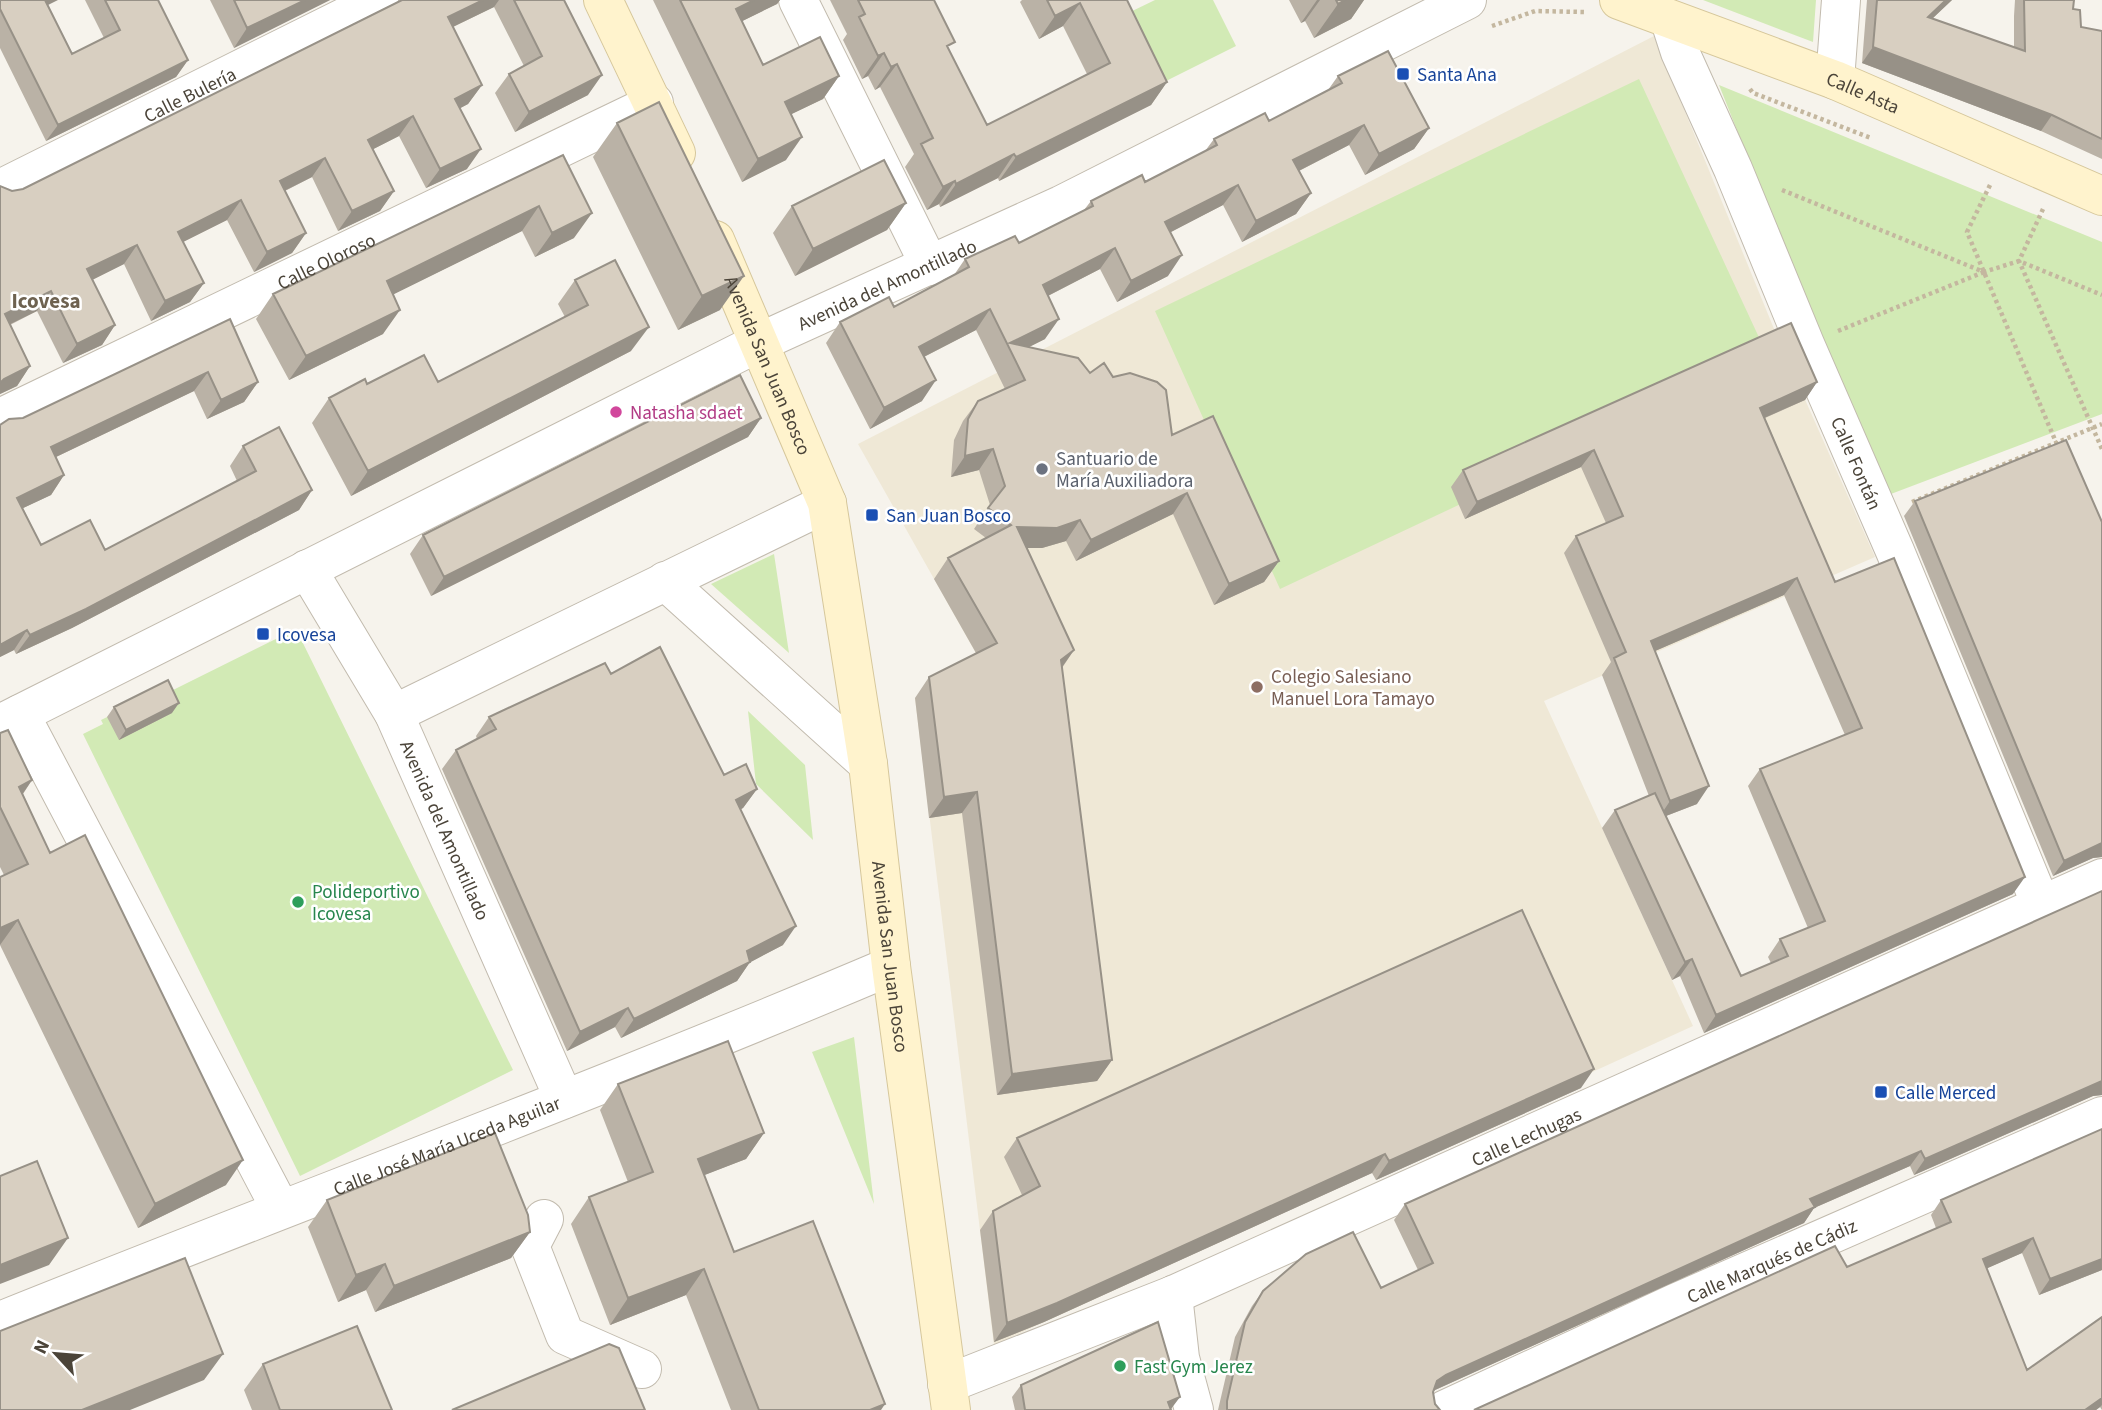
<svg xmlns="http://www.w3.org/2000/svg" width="2102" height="1410" viewBox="0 0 2102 1410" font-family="'Source Sans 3',sans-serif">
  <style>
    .education { fill: #efe8d6 }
    .green { fill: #d2eab5 }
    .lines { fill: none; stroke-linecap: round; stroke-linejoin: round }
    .street-casing { stroke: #c2bbae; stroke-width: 40 }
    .secondary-casing { stroke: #d6c79b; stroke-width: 40 }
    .path { stroke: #c4b79f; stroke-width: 4.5; stroke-dasharray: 3.5 3.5; stroke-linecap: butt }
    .street { stroke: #fff; stroke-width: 38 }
    .secondary { stroke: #fff3cd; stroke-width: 38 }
    .wall { fill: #bab2a6; fill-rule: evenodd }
    .shaded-wall { fill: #979187 }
    .building { fill: #d8cfc1; stroke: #979187; stroke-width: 2 }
    .transit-dot { fill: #1a4fb4; stroke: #fff; stroke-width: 2.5 }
    .hotel-dot { fill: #d1479c; stroke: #fff; stroke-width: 2.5 }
    .worship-dot { fill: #6b7280; stroke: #fff; stroke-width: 2.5 }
    .education-dot { fill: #8d6e63; stroke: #fff; stroke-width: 2.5 }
    .leisure-dot { fill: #2e9e5b; stroke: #fff; stroke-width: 2.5 }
    .labels { text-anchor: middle; stroke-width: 5; stroke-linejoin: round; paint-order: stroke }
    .transit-label { font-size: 19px; fill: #164399; stroke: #fff; text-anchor: start }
    .street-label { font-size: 19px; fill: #4b4439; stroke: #fff }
    .hotel-label { font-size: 19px; fill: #b23c85; stroke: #fff; text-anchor: start }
    .worship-label { font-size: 19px; fill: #5b616d; stroke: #fff; text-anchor: start }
    .education-label { font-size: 19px; fill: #785e54; stroke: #fff; text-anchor: start }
    .leisure-label { font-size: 19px; fill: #27864d; stroke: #fff; text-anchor: start }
    .neighbourhood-label { font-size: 21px; font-weight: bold; fill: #6e6250; stroke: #fff }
  </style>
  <rect width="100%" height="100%" fill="#f6f3ec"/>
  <path class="education" d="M1654 36 1779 341 1875 557 1544 701 1693 1026 994 1345 915 698 982 664 858 444Z"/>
  <path class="green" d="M1155 0H1213L1236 46 1156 86 1122 16Z
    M1703 0H1816L1813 42Z
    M1639 79 1769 359 1280 589 1155 311Z
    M1719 85 2102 242V414L1883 497Z
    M774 554 789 653 711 584Z
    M296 629 513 1070 300 1176 83 734 103 724 101 720 166 688 169 692Z
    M748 711 805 765 813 840 756 784Z
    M854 1037 874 1204 812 1052Z"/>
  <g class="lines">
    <defs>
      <g id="street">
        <path d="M798 0 930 266"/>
        <path id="s1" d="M1670 21 1680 52 1733 169 1805 344 1895 551 2041 905"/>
        <path d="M1835 80 1841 0"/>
        <path id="s2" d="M0 189 379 0"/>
        <path id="s3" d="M0 418 654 103"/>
        <path id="s4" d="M307 569 394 714 564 1099"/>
        <path d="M665 581 868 764"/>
        <path d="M20 714 280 1208"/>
        <path d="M394 714 827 503"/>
        <path id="s5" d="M0 724 760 342 1061 205 1467 0"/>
        <path d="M544 1219 530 1246 565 1335 642 1369"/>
        <path d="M1173 1295 1180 1358 1194 1410"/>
        <path id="s6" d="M0 1321C296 1202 597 1091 891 966"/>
        <path id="s7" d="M947 1384 1173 1295 2102 878"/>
        <path id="s8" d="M1444 1410 1675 1303 2102 1116"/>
      </g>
      <g id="secondary">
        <path d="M603 0 676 153"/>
        <path id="s9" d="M1619 0 1835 80 2102 196"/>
        <path id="s10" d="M715 240 827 503 868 764 891 966 951 1410"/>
      </g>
    </defs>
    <use href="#street" class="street-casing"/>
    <use href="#secondary" class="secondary-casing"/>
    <path class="path" d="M1492 26 1535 11 1585 12
      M1750 89 1753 93 1871 138
      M1990 185 1967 232 2058 447
      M1782 190 1984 272 2019 261 2102 295
      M2043 209 2019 261 2102 449
      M1838 331 1984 272
      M1912 502 2102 424"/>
    <use href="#street" class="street"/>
    <use href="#secondary" class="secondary"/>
  </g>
  <path class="wall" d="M0 0 48 5 72 54 104 38 85 0H158L188 60 176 77 46 141 0 48Z
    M210 0H330L234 48Z
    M401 0H564L588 95 515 132 495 93 509 74 524 66 494 7 453 27 482 85 468 104 460 108 467 169 426 188 399 136 373 149 394 191 380 211 338 231 312 177 285 191 306 233 292 253 254 272 227 220 183 242 204 283 190 302 151 321 124 264 92 280 115 325 102 345 63 363 37 311 10 325 30 366 17 386 0 394V186L12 191 23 189Z
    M653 0H780L777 4 742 21 763 65 839 76 823 99 791 114 786 160 742 182Z
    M830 0H934L949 50 987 125 1087 74 1063 26 1039 39 1020 2 1022 0H1127L1167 82 1151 105 999 181 998 178 940 207 939 204 927 210 905 167 914 154 880 87 875 90 868 76 862 79 843 40 847 34Z
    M1289 0H1364L1351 19 1314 38 1305 21 1301 23Z
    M1867 0H1952L1932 19 2014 47V16L2015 0H2074L2073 9 2081 27 2102 31V159L2041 131 1862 63Z
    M1338 76 1429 128 1414 149 1365 175 1349 145 1299 171 1311 193 1296 214 1242 242 1223 205 1170 232 1168 276 1117 302 1100 269 1048 296 1045 339 1029 347 1090 373 1113 377 1172 435 1279 561 1264 582 1214 605 1173 514 1076 561 1066 541 1042 548H1027L1074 650 1062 668 1112 1060 1097 1081 997 1095 962 813 929 818 915 698 929 677 976 653 934 579 948 558 986 538 974 529 990 505 979 470 951 477 954 440 963 421 978 401 1005 389 976 330 924 357 922 401 870 429 826 343 840 322 894 307 954 275 965 259 1019 243 1084 210 1091 201 1145 182 1205 151 1214 139 1269 121 1328 90Z
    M617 123 720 310 678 330 593 157Z
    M563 155 574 238 535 257 522 231 393 294 383 334 289 380 256 319 273 294Z
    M906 203 887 230 795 276 773 233 792 206Z
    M575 280 631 351 351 496 312 423 329 398 367 384 438 382 565 317 558 304Z
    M230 319 258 382 244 402 207 419 194 391 56 457 64 475 51 495 23 508 41 545 105 550 237 481 230 466 243 446 312 490 299 510 72 628 16 654 14 650 0 657V425L23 418Z
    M1817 382 1805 400 1765 418 1835 582 2013 894 1704 1033 1680 976 1672 980 1602 828 1615 810 1649 796 1602 675 1611 662 1564 553 1576 536 1606 523 1581 467 1465 519 1451 487 1463 470ZM1784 595 1845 735 1760 769 1748 786 1808 928 1780 939 1768 957 1771 963 1741 976 1666 816 1697 804 1655 651Z
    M761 418 748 437 431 596 410 554 423 535Z
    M1915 501 2102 522V857L2093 858 2053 876 1904 516Z
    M611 674 724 775 757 789 743 808 741 809 783 945 750 962 737 981 621 1038 615 1027 567 1051 442 769 456 750 477 739 476 736 489 717Z
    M114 707 172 713 119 740 107 717Z
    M0 733 32 780 23 794 50 853 226 1185 138 1228 0 945 4 875 0 867Z
    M2102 891V1095L2093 1096 1914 1175 1910 1166 1814 1208 1804 1223 1435 1390 1433 1392 1435 1404 1440 1410H1218L1235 1337 1252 1306 1263 1291 1381 1288 1418 1270 1394 1220 1405 1204Z
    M618 1084 764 1133 746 1159 704 1175 734 1252 881 1410H731L686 1295 610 1325 571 1224 589 1197 628 1182 600 1110Z
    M1581 1088 1376 1180 1372 1173 1044 1322 994 1342 980 1230 993 1211 1022 1195 1004 1157 1017 1138Z
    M2102 1129V1270L2039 1295 2022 1253 1987 1268 2027 1370 2102 1317V1410L2100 1407 2096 1410H1474L1835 1246 1847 1267 1936 1228 1931 1215 1941 1200Z
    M327 1200 530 1232 511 1258 375 1312 366 1290 338 1302 308 1227Z
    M263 1364 392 1410H252L244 1390Z
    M1021 1385 1171 1409V1410H1015L1012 1397Z"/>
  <path class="shaded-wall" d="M41 0H58L32 13Z
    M305 0H330L234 48 247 28Z
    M483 0H499L494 7 434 36 448 17Z
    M754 0H780L777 4 720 32 736 9Z
    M1317 0H1320L1305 21 1301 23Z
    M1345 0H1364L1351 19 1314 38 1338 4Z
    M1946 0H1952L1917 33 1928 17Z
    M1080 3 1063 26 1039 39 1055 16Z
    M1873 47 2052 115 2041 131 1862 63Z
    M884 53 868 76 862 79 878 56Z
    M188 60 176 77 46 141 58 125Z
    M897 64 880 87 875 90 891 67Z
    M602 75 588 95 515 132 529 112Z
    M839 76 823 99 769 125 785 102Z
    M1167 82 1151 105 999 181 1016 157Z
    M482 85 468 104 442 118 455 99Z
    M413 116 399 136 354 159 368 140Z
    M1364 125 1349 145 1279 181 1293 160Z
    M1429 128 1414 149 1365 175 1379 154Z
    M802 137 786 160 742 182 758 159Z
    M481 149 467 169 426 188 440 169Z
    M1014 154 998 178 940 207 956 184Z
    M325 158 312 177 266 200 280 181Z
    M955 181 939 204 927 210 943 187Z
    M1238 185 1223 205 1150 243 1165 222Z
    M394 191 380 211 338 231 352 211Z
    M1311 193 1296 214 1242 242 1256 221Z
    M241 200 227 220 165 251 178 232Z
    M906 203 887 230 795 276 813 249Z
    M539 206 522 231 370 306 387 281Z
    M592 213 574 238 535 257 552 233Z
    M306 233 292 253 254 272 267 252Z
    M137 245 124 264 74 289 87 269Z
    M1115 248 1100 269 1028 306 1043 285Z
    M1182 255 1168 276 1117 302 1131 281Z
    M744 276 720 310 678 330 702 296Z
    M204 283 190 302 151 321 165 301Z
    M51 291 37 311 0 329 5 314Z
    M990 309 976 330 904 367 919 347Z
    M400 310 383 334 289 380 306 356Z
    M1059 319 1045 339 1013 355 1010 343Z
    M115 325 102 345 63 363 77 344Z
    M649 327 631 351 351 496 368 471Z
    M30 366 17 386 0 394V383L4 379Z
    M208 372 194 391 37 466 51 447Z
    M936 380 922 401 870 429 884 408Z
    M258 382 244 402 207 419 221 400Z
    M1817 382 1805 400 1748 425 1760 408Z
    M761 418 748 437 431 596 444 577Z
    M993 449 979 470 951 477 965 456Z
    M1594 450 1581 467 1465 519 1477 502Z
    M64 475 51 495 4 517 17 498Z
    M312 490 299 510 72 628 16 654 30 635Z
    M1187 493 1173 514 1076 561 1091 540Z
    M1080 520 1066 541 1042 548H1003L1017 527Z
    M1279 561 1264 582 1214 605 1229 584Z
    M1797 578 1784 595 1639 658 1651 641Z
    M27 630 14 650 0 657V645Z
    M1074 650 1060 670 1061 660Z
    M179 703 172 713 119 740 126 730Z
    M32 780 15 805 19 787Z
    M1709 786 1697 804 1658 819 1670 801Z
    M757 789 743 808 723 819 736 800Z
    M977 792 962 813 929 818 944 797Z
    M2102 843V857L2093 858 2053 876 2064 861Z
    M2025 877 2013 894 1704 1033 1716 1015Z
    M18 920 0 945V928Z
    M796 926 783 945 749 963 750 962 737 981 621 1038 634 1019 747 951Z
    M1692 959 1680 976 1672 980 1685 962Z
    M628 1008 615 1027 567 1051 580 1032Z
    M1112 1060 1097 1081 997 1095 1012 1074Z
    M1594 1069 1581 1088 1376 1180 1389 1161Z
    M2102 1081V1095L2093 1096 1914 1175 1925 1159Z
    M764 1133 746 1159 679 1185 698 1159Z
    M1921 1151 1910 1166 1814 1208 1804 1223 1435 1390 1427 1397 1437 1381 1446 1375 1810 1199Z
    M1385 1154 1372 1173 1044 1322 994 1342 1007 1323Z
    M243 1160 226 1185 138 1228 155 1204Z
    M530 1232 511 1258 375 1312 394 1286Z
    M68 1238 49 1265 0 1284V1265Z
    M2033 1238 2022 1253 1972 1275 1983 1259Z
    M2102 1259V1270L2039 1295 2050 1279Z
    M385 1264 366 1290 338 1302 356 1275Z
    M704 1269 686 1295 610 1325 628 1298Z
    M223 1354 204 1380 130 1410H82Z
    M1180 1397 1171 1409 1168 1402Z
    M2102 1398V1405L2100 1407 2096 1410H2085Z
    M885 1404 881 1410H870Z"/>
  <path class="building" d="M0 0H45L72 54 120 30 105 0H158L188 60 58 125 0 9Z
    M234 0H305L247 28Z
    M402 0H483L448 17 482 85 455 99 481 149 440 169 413 116 368 140 394 191 352 211 325 158 280 181 306 233 267 252 241 200 178 232 204 283 165 301 137 245 87 269 115 325 77 344 51 291 5 314 30 366 4 379 0 383V186L12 191 23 189Z
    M514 0H564L602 75 529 112 509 74 542 56Z
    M680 0H754L736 9 763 65 820 37 839 76 785 102 802 137 758 159Z
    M858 0H934L955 42 947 46 987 125 1110 63 1080 3 1055 16 1047 0H1127L1167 82 1016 157 1014 154 956 184 955 181 943 187 921 144 933 138 897 64 891 67 884 53 878 56 859 17 865 14Z
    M1336 0H1345L1338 4Z
    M1877 0H1946L1928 17 2025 51 2024 0H2074L2073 9 2080 10 2081 27 2102 31V139L2052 115 1873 47Z
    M1388 51 1429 128 1379 154 1364 125 1293 160 1311 193 1256 221 1238 185 1165 222 1182 255 1131 281 1115 248 1043 285 1059 319 1010 343 1078 358 1090 373 1104 363 1113 377 1130 373 1157 382 1166 390 1172 435 1213 416 1279 561 1229 584 1187 493 1091 540 1080 520 1057 528 1017 527 1074 650 1061 660 1112 1060 1012 1074 977 792 944 797 929 677 997 643 948 558 1011 525 988 508 1005 486 993 449 965 456 968 419 978 401 1025 380 990 309 919 347 936 380 884 408 840 322 889 297 894 307 969 267 965 259 1015 236 1019 243 1093 206 1091 201 1142 175 1145 182 1217 145 1214 139 1265 113 1269 121 1342 83 1338 76Z
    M659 102 744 276 702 296 617 123Z
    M563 155 592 213 552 233 539 206 387 281 400 310 306 356 273 294Z
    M884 160 906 203 813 249 792 206Z
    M615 260 649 327 368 471 329 398 365 379 367 384 424 355 438 382 588 305 575 280Z
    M230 319 258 382 221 400 208 372 51 447 64 475 17 498 41 545 90 520 105 550 256 471 243 446 279 427 312 490 86 609 30 635 27 630 0 645V425L9 419 23 418Z
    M1791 323 1817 382 1760 408 1835 582 1894 558 2025 877 1716 1015 1692 959 1685 962 1615 810 1655 793 1741 976 1788 956 1780 939 1825 921 1760 769 1862 728 1797 578 1651 641 1709 786 1670 801 1614 658 1626 652 1576 536 1623 516 1594 450 1477 502 1463 470Z
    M740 375 761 418 444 577 423 535Z
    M2066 440 2102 522V843L2064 861 1915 501Z
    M660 647 724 775 746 764 757 789 736 800 796 926 747 951 750 962 634 1019 628 1008 580 1032 456 750 496 729 489 717 605 663 611 674Z
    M168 680 179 703 126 730 114 707Z
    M8 730 32 780 19 787 50 853 85 835 243 1160 155 1204 18 920 0 928V877L28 864 0 807V733Z
    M2102 891V1081L1925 1159 1921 1151 1810 1199 1815 1207 1446 1375 1437 1381 1433 1392 1435 1404 1440 1410H1227V1401L1245 1322 1263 1291 1306 1254 1353 1232 1381 1288 1433 1263 1405 1204Z
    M1522 910 1594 1069 1389 1161 1385 1154 1057 1303 1007 1323 993 1211 1040 1186 1017 1138Z
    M728 1041 764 1133 698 1159 734 1252 813 1221 885 1404 870 1410H759L704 1269 628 1298 589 1197 653 1172 618 1084Z
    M2102 1129V1259L2050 1279 2033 1238 1983 1259 2027 1370 2102 1317V1398L2085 1410H1474L1835 1246 1847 1267 1951 1222 1941 1200Z
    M495 1133 528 1215 530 1232 394 1286 385 1264 356 1275 327 1200Z
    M37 1161 68 1238 0 1265V1176Z
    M185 1258 223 1354 82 1410H0V1331Z
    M1158 1322 1180 1397 1168 1402 1171 1410H1025L1021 1385Z
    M357 1326 392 1410H280L263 1364Z
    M609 1344 619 1348 645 1410H452Z"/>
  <g class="transit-dot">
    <rect x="1396" y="67" width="14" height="14" rx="3.5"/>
    <rect x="865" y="508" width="14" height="14" rx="3.5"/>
    <rect x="256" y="627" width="14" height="14" rx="3.5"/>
    <rect x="1874" y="1085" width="14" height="14" rx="3.5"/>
  </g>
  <circle class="hotel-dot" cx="616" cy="412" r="7"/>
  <circle class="worship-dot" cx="1042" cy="469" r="7"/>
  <circle class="education-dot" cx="1257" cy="687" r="7"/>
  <g class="leisure-dot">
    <circle cx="298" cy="902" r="7"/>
    <circle cx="1120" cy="1366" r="7"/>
  </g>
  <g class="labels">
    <g class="transit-label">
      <text x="1417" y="81">Santa Ana</text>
      <text x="886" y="522">San Juan Bosco</text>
      <text x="277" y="641">Icovesa</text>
      <text x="1895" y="1099">Calle Merced</text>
    </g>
    <g class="street-label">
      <text dy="7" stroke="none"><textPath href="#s9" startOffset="261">Calle Asta</textPath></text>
      <text dy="7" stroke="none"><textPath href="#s2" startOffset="212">Calle Bulería</textPath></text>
      <text dy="7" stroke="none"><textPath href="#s3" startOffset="362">Calle Oloroso</textPath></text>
      <text dy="7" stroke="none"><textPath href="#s5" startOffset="990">Avenida del Amontillado</textPath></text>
      <text dy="7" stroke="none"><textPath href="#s10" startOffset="136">Avenida San Juan Bosco</textPath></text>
      <text dy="7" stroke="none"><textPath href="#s1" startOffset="480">Calle Fontán</textPath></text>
      <text dy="7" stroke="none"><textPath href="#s4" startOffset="296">Avenida del Amontillado</textPath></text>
      <text dy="7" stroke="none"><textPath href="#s10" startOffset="744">Avenida San Juan Bosco</textPath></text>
      <text dy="7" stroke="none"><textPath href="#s7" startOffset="630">Calle Lechugas</textPath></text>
      <text dy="7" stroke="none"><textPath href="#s6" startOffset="480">Calle José María Uceda Aguilar</textPath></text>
      <text dy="7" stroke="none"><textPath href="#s8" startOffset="360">Calle Marqués de Cádiz</textPath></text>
    </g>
    <g class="hotel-label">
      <text x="630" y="419">Natasha sdaet</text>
    </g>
    <g class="worship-label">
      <text x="1056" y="465">Santuario de<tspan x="1056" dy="22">María Auxiliadora</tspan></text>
    </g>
    <g class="education-label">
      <text x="1271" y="683">Colegio Salesiano<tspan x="1271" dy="22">Manuel Lora Tamayo</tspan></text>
    </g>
    <g class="leisure-label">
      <text x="312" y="898">Polideportivo<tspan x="312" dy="22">Icovesa</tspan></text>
      <text x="1134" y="1373">Fast Gym Jerez</text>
    </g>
    <g class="neighbourhood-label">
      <text x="46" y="308">Icovesa</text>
    </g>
  </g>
  <g transform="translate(56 1354) rotate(296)" stroke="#ffffff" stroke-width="5" paint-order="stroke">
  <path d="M0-5L12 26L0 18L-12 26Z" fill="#4b4439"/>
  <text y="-10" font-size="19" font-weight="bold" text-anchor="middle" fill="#4b4439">N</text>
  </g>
</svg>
